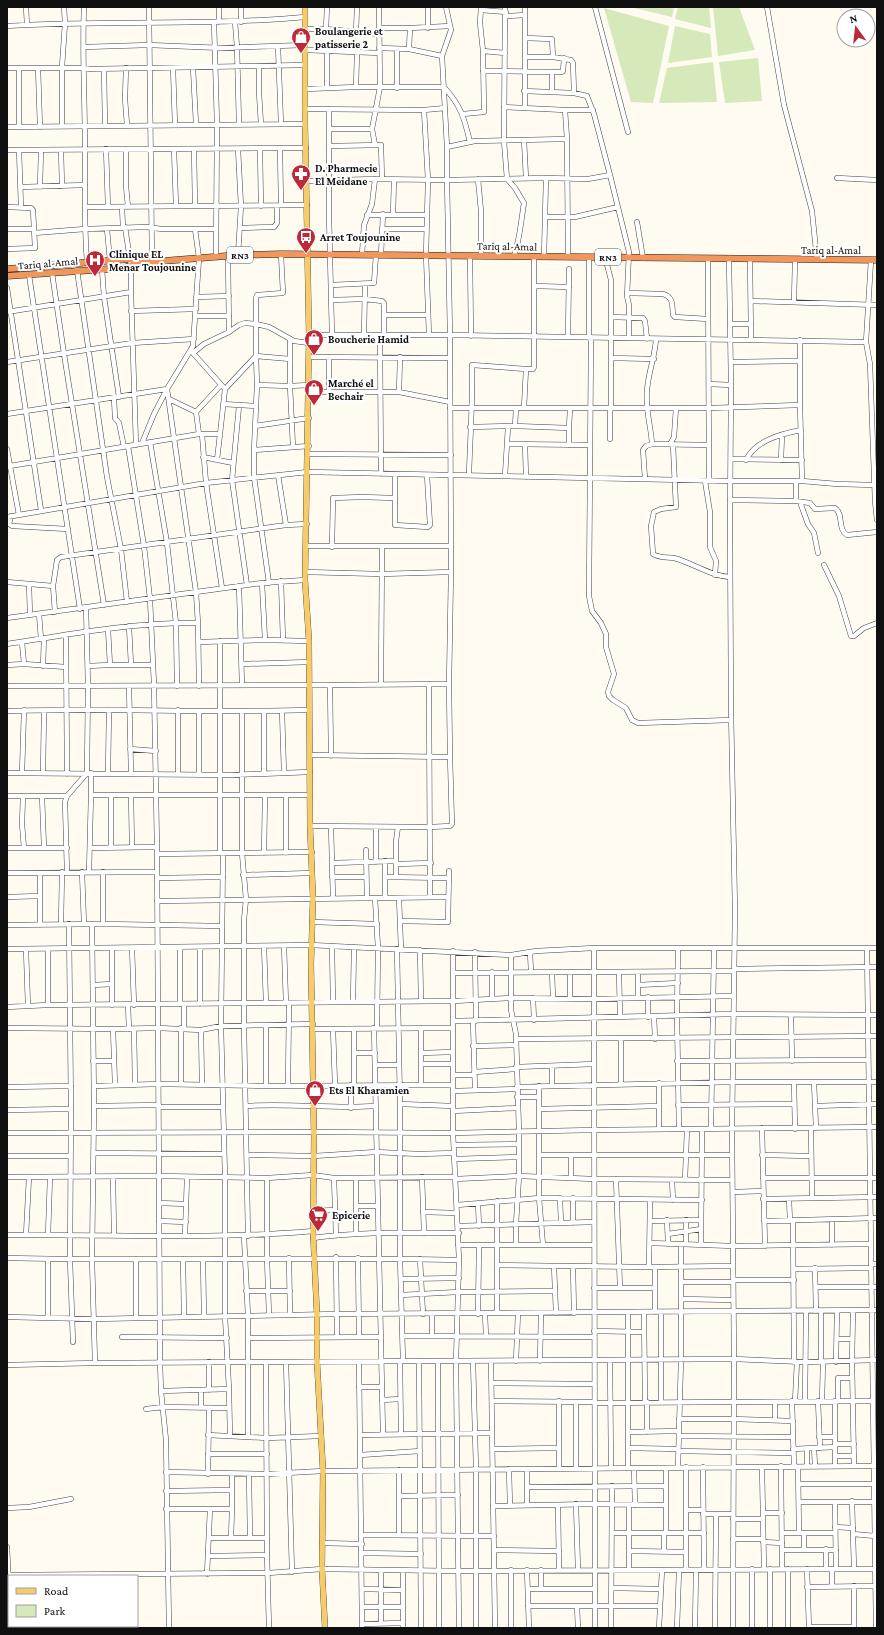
<svg xmlns="http://www.w3.org/2000/svg" width="884" height="1635" viewBox="0 0 884 1635" font-family="'Crimson Pro',serif">
  <style>
    .green { fill: #d5e9ba }
    .lines { fill: none; stroke-linecap: round; stroke-linejoin: round }
    .minor-casing { stroke: #424242; stroke-width: 5.5 }
    .major-casing { stroke: #202020; stroke-width: 6 }
    .highway-casing { stroke: #202020; stroke-width: 7 }
    .minor { stroke: #fff; stroke-width: 4.5 }
    .major { stroke: #f6cb6a; stroke-width: 5.5 }
    .highway { stroke: #f1975c; stroke-width: 6 }
    .labels { text-anchor: middle; stroke-width: 4; stroke-linejoin: round; paint-order: stroke }
    .shield { fill: #fff; stroke: #575757; stroke-width: 1 }
    .shield-label { font-size: 10px; font-weight: bold; fill: #0f0f0f }
    .poi-label { font-size: 11px; font-weight: bold; fill: #0f0f0f; stroke: #fff; text-anchor: start }
    .street-label { font-size: 11px; fill: #0f0f0f; stroke: #fff }
  </style>
  <rect width="100%" height="100%" fill="#fffbf1"/>
  <path class="green" d="M630 7H674L672 17Z
    M678 7H709L711 28 675 19Z
    M713 7H739L755 50 718 56Z
    M604 8 669 26 653 103 631 102Z
    M675 26 710 34 712 57 668 63Z
    M758 58 762 101 725 103 719 62Z
    M713 62 717 102 659 103 667 68Z"/>
  <g class="lines">
    <defs>
      <path id="minor" d="M26 7 27 25
        M84 7C82 55 85 102 85 150 85 187 84 225 87 262
        M149 7 152 262
        M219 7V22
        M241 7V22
        M428 7V28
        M481 7 480 23 483 51 505 53
        M505 7 504 141 507 179 515 188 524 203C521 221 520 239 514 256
        M595 7 628 132
        M767 7 784 105 812 211 817 260
        M481 10 506 12
        M506 16 525 15
        M214 22 217 124 216 257
        M235 22 237 47 239 124
        M7 26C106 20 206 26 305 17
        M379 28H410L450 26
        M305 29H326L379 34
        M326 29 327 7
        M356 32 357 7
        M525 38 552 39 553 57
        M278 46 281 124
        M84 47 149 45 222 48 305 45
        M379 48 409 49 442 56 451 30 446 7
        M397 49V88
        M409 49 410 28
        M305 50 379 53
        M327 50V88
        M442 56 447 147V180L546 178 544 257
        M525 57H553L571 60 573 63 574 93
        M259 66V93L261 124
        M7 68H83L91 69 305 65
        M19 68V127
        M38 68 40 127
        M126 68 125 99 127 125
        M173 68 175 125
        M193 68 196 124
        M104 69 105 125
        M483 71 562 72 563 71 564 58
        M356 87 357 53
        M306 89 356 87H444C461 106 464 117 470 142
        M524 91 574 93 587 96 594 114 610 175
        M552 92V72
        M504 107 565 110 567 139 568 254
        M525 108V7
        M305 109 424 110 445 108
        M329 109V216L332 335
        M424 110 428 180 426 255 429 335
        M565 110H593
        M463 114 484 112 483 51
        M62 126V67L65 23 64 7
        M7 127 305 124
        M329 129H372
        M524 140 526 178
        M375 145 372 129 380 87 379 7
        M329 146 381 145 382 179
        M447 147 475 141 567 139
        M106 149 108 207
        M126 149V186L128 207
        M174 149 176 206
        M194 149 195 206
        M238 149 241 206 238 255
        M260 149 261 206
        M280 149 281 205
        M7 150 306 148
        M19 150 21 207
        M61 150 62 186
        M546 178 588 179 610 175 629 252 627 296 629 305V338
        M837 178 877 180
        M478 179 481 211V256
        M21 187 85 185
        M40 187 41 150
        M7 207 31 208 33 210 35 248 7 249
        M85 207 307 205
        M122 207 123 228
        M393 214 394 180
        M367 215H426
        M545 217H575L618 207
        M637 222 643 258
        M125 227 131 266V292L136 445
        M240 228 274 227 277 223V206
        M7 229H33
        M107 229 110 261
        M382 229H426
        M34 233 85 229 146 227 162 229H215
        M362 255 364 225 372 204 375 179
        M381 255 383 214
        M228 256 229 332
        M470 256 471 336
        M605 257 611 280V409
        M708 258 709 481
        M729 258 731 385 730 521 731 710 735 910 732 1129 734 1359 733 1628
        M750 259 751 340
        M871 260 866 342 870 364 875 502 877 520
        M102 269 104 297 119 397
        M77 270 107 477 121 549 127 602
        M52 273 64 354 104 605
        M29 275 80 609
        M331 285 374 283 376 255
        M534 286 569 287
        M7 288 41 510
        M627 293 663 294C674 297 672 306 673 315L675 317 708 319
        M196 297 229 296
        M331 300 365 299 382 301 384 303V335
        M751 301 877 305
        M794 302 795 260
        M131 311 196 309
        M7 312 131 292
        M384 315H428
        M196 316H229
        M611 317 643 318 645 321 647 339
        M730 324H751
        M309 335H450L866 342
        M364 335 365 284
        M380 335 381 474
        M568 337 569 269
        M589 338V257
        M591 338 589 596 592 611 601 623 606 634V647L614 674 608 692 609 696 613 700 626 708 632 720 638 723 731 720
        M192 352 225 389 220 434H200
        M193 353 204 344 229 332 239 325 245 323 256 324V298L257 295 283 293 281 254
        M309 357 450 358
        M611 358 654 359
        M7 362 132 343 194 339
        M731 362 800 361
        M709 384 731 385
        M257 385 290 386V339
        M167 389 196 592 198 623 199 686
        M225 389 256 356V324L269 327 294 341 309 343
        M329 391V357
        M308 392H399L450 402
        M399 392 400 357
        M114 398 115 418 119 423 124 447
        M169 399 196 412 221 385
        M223 404 256 406
        M239 406 232 480 247 585
        M450 408H709L800 405V340
        M524 408 526 369
        M610 409V439
        M7 414 167 389
        M255 426 309 418
        M515 426 516 408
        M470 427 515 426 569 428V445
        M569 428 570 408
        M150 442 167 543 176 623 177 686
        M142 443 154 414 167 389 193 346 199 258 195 229
        M508 444 590 445
        M525 444 526 477
        M652 444C651 426 645 409 647 391 648 373 655 357 656 339
        M670 444 674 437 676 408
        M673 445 676 507 661 509 654 512 651 526 653 554C659 558 666 557 674 558 693 563 710 576 730 577
        M128 446 144 546 150 599 154 685 157 847 160 1362 161 1391 166 1440 169 1628
        M293 447 290 386 309 385
        M7 449 10 466H7
        M254 450 257 385 256 356 290 359
        M309 454 451 455
        M203 457 233 463
        M732 459 802 460
        M217 460 220 434
        M746 460C756 440 781 434 801 430
        M781 460 782 435
        M395 474V525L428 527 430 525 427 475
        M278 475 286 525
        M469 475C470 438 473 402 472 365L526 369H533L534 367V257
        M505 476 508 427
        M645 479 643 450 646 446 652 444 709 445
        M705 481 710 512V547L716 561 715 575
        M802 481 837 484 874 485
        M730 500 796 501 810 503 815 509 835 508C844 514 837 529 847 535L877 532
        M796 501V481
        M800 502 808 524 814 533 818 553
        M19 515 10 466 199 434 196 412
        M11 516 9 524 12 526 68 529
        M7 517 206 483 202 434
        M307 546H451
        M332 547 333 498 362 497 394 498
        M824 565 839 596 851 636H854L864 628 877 623
        M305 572 381 574 451 572 450 335 447 180 375 179 306 181
        M281 581 283 640
        M7 582 53 586 55 612
        M262 583 265 640 309 641
        M269 583 254 477V450L309 446
        M29 584 30 615
        M53 586 57 560 61 557 286 525 307 524
        M239 586 242 685
        M222 588 206 483 308 472 731 481H802L800 405
        M39 614 41 639
        M7 618 262 583 305 580
        M129 626 131 665
        M108 629 110 665H153
        M66 636 67 774
        M22 642 24 664
        M199 642 265 640
        M7 644C70 634 134 622 198 623
        M242 664 309 662
        M7 665 24 664 66 667
        M43 666 44 638
        M88 666 109 665
        M429 684 430 897
        M330 685 331 756
        M381 685 382 546
        M7 686 330 685 449 684 451 572
        M129 686 131 773
        M178 710V774
        M7 711C107 708 208 713 309 710
        M242 711V853L246 899 244 920V1027L248 1236
        M264 711V774
        M282 711 284 773
        M130 749 156 751
        M310 755 450 757 449 684
        M7 773 231 775 310 772
        M22 773 24 710
        M43 773 44 711
        M91 773V795H309
        M108 773 109 710
        M199 774V711
        M111 795V847
        M131 795 132 847
        M286 795V853
        M7 796H67
        M23 796 22 824 24 848
        M42 796 44 848
        M310 826 430 827 450 826 452 824 450 757
        M331 827 333 898
        M376 827V862
        M7 848H67
        M90 848 157 847
        M366 850 367 898
        M220 853V641
        M223 853 221 1026 225 1177V1316L229 1389 230 1436
        M264 853 265 795
        M157 854 312 852
        M332 863 396 861
        M396 864 431 863
        M67 872 65 802 67 796 87 773 88 686 86 607
        M82 872 84 924
        M89 872 91 795
        M103 872V924
        M7 873 157 872
        M243 875 312 873
        M332 877H366
        M385 877 449 878
        M396 877V841L398 827
        M157 878 223 877
        M7 897 40 896
        M375 898 378 948 377 1028
        M385 898V861
        M399 898 401 949
        M157 901 447 897
        M400 921 448 922 449 871
        M312 922 377 924
        M61 924 62 872
        M69 924 71 1109 70 1260 73 1342
        M92 924 94 1106 159 1105
        M7 925 103 924 222 926
        M40 925V873
        M264 946 266 1003
        M284 946 286 1003
        M332 946 333 1002
        M180 947V1004
        M112 948V1005
        M132 948 134 1005
        M594 948 595 1628
        M678 948 677 1016 679 1129
        M7 949 311 945 511 955 536 951 594 948H877
        M48 949V1005
        M397 949 400 1104V1258L403 1361
        M867 949 876 1628
        M26 950 28 1006
        M420 950 421 1001
        M453 951V1133L459 1260 456 1361 459 1628
        M475 952 476 1021
        M530 952 531 972
        M511 955V1010L516 1034 519 1132V1176L516 1224V1245
        M734 969 877 967
        M492 972V999
        M552 972 553 998
        M570 972V998
        M619 972 620 1017
        M454 973 734 971
        M93 985 112 984
        M638 985 678 983
        M638 997V972
        M648 997V1017
        M533 998 534 1020
        M353 1002 354 947
        M184 1004V1029
        M200 1004V947
        M128 1005 129 1029
        M7 1007 48 1005 454 1001 511 998 594 999 733 996
        M791 1015 792 1061
        M654 1016 655 1039
        M453 1021 733 1014 877 1015
        M473 1021 475 1090
        M266 1026V1086
        M7 1028 113 1029 158 1028 201 1030 221 1026 313 1024
        M181 1028V1084
        M374 1028 383 1434
        M113 1029 115 1085
        M134 1029 135 1085
        M313 1029 453 1028
        M333 1029 335 1085
        M354 1029V1085
        M201 1030 202 1085
        M516 1039C636 1039 757 1036 877 1036
        M621 1039V1084
        M473 1046 516 1045
        M354 1053H375
        M421 1053 453 1052
        M93 1061H114
        M677 1061 868 1060
        M421 1064H453
        M375 1065H399
        M552 1066V1085
        M516 1067 594 1064
        M474 1072 516 1069
        M454 1075H474
        M794 1082 795 1129
        M814 1082 816 1128
        M421 1085V1028
        M94 1086 159 1084 266 1086 453 1085
        M288 1086 289 1003
        M539 1086V1198L543 1245
        M7 1087 71 1086
        M517 1087 732 1082H877
        M453 1091 517 1089
        M517 1097H539
        M400 1104 453 1106
        M678 1105 794 1104
        M94 1106 92 1259 95 1363
        M247 1106C290 1103 333 1109 376 1106
        M815 1106 877 1104
        M159 1107H223
        M351 1108V1085
        M539 1109 659 1106
        M7 1110 71 1109
        M453 1111 518 1108
        M762 1128 765 1246
        M659 1129V1083
        M711 1129 714 949
        M811 1129 812 1198
        M7 1133 314 1132 453 1133 594 1130 877 1127
        M454 1145 519 1144
        M94 1153 224 1154
        M247 1155 314 1156 376 1152 419 1154 454 1153
        M540 1155H732
        M571 1155V1178
        M762 1155 811 1156
        M7 1156H70
        M454 1159 519 1157
        M7 1177 159 1176 267 1178 313 1175 334 1178 455 1177
        M113 1177 114 1235
        M422 1177 424 1233
        M267 1178V1259L269 1315
        M334 1178 336 1235
        M356 1178V1234
        M763 1178H877
        M455 1179 519 1176 594 1179 732 1180
        M616 1179 620 1288
        M672 1180 673 1200
        M685 1180 687 1129
        M733 1192 763 1191
        M560 1198 561 1223
        M573 1198V1223
        M763 1199 877 1197
        M789 1199 790 1221
        M497 1201V1313
        M159 1203 186 1204
        M478 1203 479 1226
        M457 1205 539 1198 702 1200
        M356 1206H377
        M313 1211 335 1210
        M423 1212 457 1213
        M667 1220 668 1244
        M159 1221 186 1222
        M650 1221 701 1220
        M764 1221 877 1218
        M793 1221 794 1362
        M458 1226 594 1222
        M668 1234 701 1229
        M7 1235C109 1234 211 1240 313 1231
        M26 1235 29 1177
        M48 1235 50 1177
        M185 1236 187 1177
        M244 1236 248 1316V1437
        M313 1238C362 1231 410 1233 459 1233
        M650 1243 733 1246 870 1244
        M686 1244V1220
        M458 1245H594
        M701 1245 702 1129
        M832 1245V1220
        M336 1257 337 1337
        M7 1258C158 1262 308 1256 459 1260
        M289 1258 290 1315
        M358 1258 359 1337
        M48 1259V1317
        M136 1259V1318
        M183 1259 184 1316
        M420 1259 423 1314
        M203 1260 204 1316
        M871 1264H877
        M497 1265 649 1267 650 1200
        M554 1266 556 1313
        M573 1266 574 1313
        M649 1267 733 1266
        M815 1268 816 1311
        M794 1269 871 1268
        M401 1279 459 1278
        M733 1280H794
        M681 1282H733
        M816 1287H877
        M594 1288H655
        M246 1291H290
        M401 1295 458 1292 555 1291
        M681 1299 733 1300
        M853 1311 852 1361 854 1466
        M628 1312V1468
        M644 1312 645 1402
        M655 1312V1267
        M661 1312V1402
        M432 1314V1335
        M478 1314 479 1245
        M485 1314 486 1336
        M7 1317 94 1319 337 1314 877 1310
        M594 1331 644 1332
        M403 1336 594 1337
        M122 1337 227 1338
        M248 1338 380 1337
        M837 1339H852
        M610 1360 611 1468
        M400 1361 401 1434
        M419 1361 421 1628
        M438 1361 439 1628
        M473 1361 476 1469V1628
        M491 1361 495 1628
        M516 1361 518 1313
        M540 1361 541 1313
        M266 1362 267 1555 269 1628
        M286 1362 292 1572
        M359 1362 362 1628
        M821 1362V1311
        M836 1362 837 1311
        M7 1365 95 1363 734 1359 805 1362 877 1360
        M492 1383 594 1384
        M359 1387H381
        M201 1390V1408
        M209 1390V1362
        M161 1391 229 1389
        M382 1400 400 1399
        M492 1401 594 1402
        M792 1401 794 1466
        M795 1401 797 1362
        M805 1401 806 1311
        M818 1401 820 1448
        M822 1401 823 1362
        M835 1401V1466
        M838 1401V1378H852
        M594 1403 872 1401
        M146 1409 163 1407 229 1408
        M679 1419H733L793 1421
        M775 1420V1402
        M628 1432 679 1431
        M647 1432V1402
        M208 1435 267 1438 321 1436
        M360 1435 492 1433
        M679 1436 793 1437
        M819 1437H835
        M835 1444H854
        M628 1448 678 1449
        M814 1448 815 1466
        M493 1449 559 1448
        M793 1449 835 1447
        M807 1449V1466
        M678 1451 793 1453
        M208 1454H267
        M360 1455 420 1451
        M835 1456H854
        M781 1466 782 1569
        M678 1467 681 1360V1244
        M686 1467V1570
        M703 1467 704 1569
        M762 1467 764 1569
        M798 1467 799 1533
        M576 1468V1402
        M634 1468 635 1505
        M666 1468V1533H704
        M509 1469 510 1506
        M559 1469V1401
        M166 1472 267 1474 323 1471 877 1466
        M208 1474 209 1408
        M249 1474 250 1538
        M799 1484H877
        M527 1487 666 1486
        M166 1491 231 1490
        M399 1496 458 1495
        M852 1501 854 1568
        M799 1502H875
        M835 1502 836 1569
        M576 1504 578 1570
        M527 1505V1469
        M558 1505 559 1570
        M629 1505V1569
        M493 1506 594 1504 666 1505
        M7 1508 29 1507 71 1499
        M166 1509H232V1474
        M686 1510H703
        M763 1513H782
        M703 1514H733
        M733 1519H763
        M835 1527 853 1528
        M612 1533H666
        M664 1533V1551
        M782 1533H835
        M804 1533V1550
        M853 1534 875 1536
        M362 1535 494 1536
        M399 1535V1470
        M209 1538H267
        M231 1538 232 1509
        M733 1539H763
        M763 1542 782 1543
        M322 1543 362 1544
        M7 1547 9 1585
        M494 1550 559 1551
        M782 1550H836
        M630 1551 686 1552
        M362 1553 421 1554
        M208 1556 267 1555
        M752 1569V1628
        M788 1569V1628
        M807 1569 809 1628
        M826 1569V1549
        M832 1569V1586
        M511 1570V1628
        M527 1570 529 1628
        M541 1570V1589
        M403 1571V1628
        M207 1574 210 1509
        M7 1575 268 1573 322 1569 458 1571 877 1569
        M854 1586V1628
        M807 1587 877 1586
        M612 1588 661 1589
        M363 1589 403 1590
        M528 1589H595
        M528 1606H660
        M577 1606 578 1628
        M363 1607H403
        M381 1623V1570
        M363 1624 403 1623
        M10 1626V1628
        M809 1627H854
        M611 1628 612 1486
        M659 1628 662 1570
        M677 1628 679 1570
        M695 1628 696 1570
        M715 1628 716 1514
        M770 1628V1569"/>
      <path id="major" d="M305 7V124L309 335 305 580 309 641 310 826 313 898 311 964 314 1137 313 1231 317 1315V1362L323 1471 322 1569 325 1628"/>
      <path id="highway" d="M7 269 130 259 138 263
        M7 276 123 268 131 266 138 263 238 255 281 254 877 260"/>
    </defs>
    <use href="#minor" class="minor-casing"/>
    <use href="#major" class="major-casing"/>
    <use href="#highway" class="highway-casing"/>
    <use href="#minor" class="minor"/>
    <use href="#major" class="major"/>
    <use href="#highway" class="highway"/>
  </g>
  <defs>
    <symbol id="shop-pin" viewBox="-11 -11 22 30"><path d="M0 17L-7.5 6A9.5 9.5 0 1 1 7.5 6Z" fill="#bd2939" stroke="#fff"/><path d="M-5-2.5h2.3a2.7 3.5 0 0 1 5.4 0H5L5.5 6h-11ZM-1.5-2.5h3a1.5 2.3 0 0 0-3 0Z" fill="#fff"/></symbol>
    <symbol id="pharmacy-pin" viewBox="-11 -11 22 30"><path d="M0 17L-7.5 6A9.5 9.5 0 1 1 7.5 6Z" fill="#bd2939" stroke="#fff"/><path d="M-2-6h4v4h4v4h-4v4h-4v-4h-4v-4h4Z" fill="#fff"/></symbol>
    <symbol id="bus-pin" viewBox="-11 -11 22 30"><path d="M0 17L-7.5 6A9.5 9.5 0 1 1 7.5 6Z" fill="#bd2939" stroke="#fff"/><path d="M-5-6H5V4H4V6H2V4H-2V6H-4V4H-5ZM-3.5-4V0h7V-4ZM-3.5 1.2v1.5H-2V1.2ZM2 1.2v1.5H3.5V1.2Z" fill="#fff"/></symbol>
    <symbol id="hospital-pin" viewBox="-11 -11 22 30"><path d="M0 17L-7.5 6A9.5 9.5 0 1 1 7.5 6Z" fill="#bd2939" stroke="#fff"/><path d="M-5-5h3v3.5h4V-5h3V5h-3V1.5h-4V5h-3Z" fill="#fff"/></symbol>
    <symbol id="supermarket-pin" viewBox="-11 -11 22 30"><path d="M0 17L-7.5 6A9.5 9.5 0 1 1 7.5 6Z" fill="#bd2939" stroke="#fff"/><path d="M-6-5.5h2.5l.6 2H6L4.5 2H-2.5L-4.4-4H-6ZM-1.5 3.2a1.3 1.3 0 1 0 .1 0ZM3 3.2a1.3 1.3 0 1 0 .1 0Z" fill="#fff"/></symbol>
  </defs>
  <g fill-rule="evenodd">
    <use href="#shop-pin" x="290" y="26" width="22" height="30"/>
    <use href="#pharmacy-pin" x="290" y="163" width="22" height="30"/>
    <use href="#bus-pin" x="295" y="226" width="22" height="30"/>
    <use href="#hospital-pin" x="84" y="249" width="22" height="30"/>
    <use href="#shop-pin" x="303" y="328" width="22" height="30"/>
    <use href="#shop-pin" x="303" y="378" width="22" height="30"/>
    <use href="#shop-pin" x="304" y="1079" width="22" height="30"/>
    <use href="#supermarket-pin" x="307" y="1204" width="22" height="30"/>
  </g>
  <g class="labels">
    <g class="shield">
      <rect x="227" y="247" width="26" height="16" rx="3"/>
      <rect x="595" y="249" width="26" height="16" rx="3"/>
    </g>
    <g class="shield-label">
      <text x="240" y="259">RN3</text>
      <text x="608" y="261">RN3</text>
    </g>
    <g class="poi-label">
      <text x="315" y="35">Boulangerie et<tspan x="315" dy="13">patisserie 2</tspan></text>
      <text x="315" y="172">D. Pharmecie<tspan x="315" dy="13">El Meidane</tspan></text>
      <text x="320" y="241">Arret Toujounine</text>
      <text x="109" y="258">Clinique EL<tspan x="109" dy="13">Menar Toujounine</tspan></text>
      <text x="328" y="343">Boucherie Hamid</text>
      <text x="328" y="387">Marché el<tspan x="328" dy="13">Bechair</tspan></text>
      <text x="329" y="1094">Ets El Kharamien</text>
      <text x="332" y="1219">Epicerie</text>
    </g>
    <g class="street-label">
      <text transform="translate(507 246) rotate(1)" y="4">Tariq al-Amal</text>
      <text x="831" y="254">Tariq al-Amal</text>
      <text transform="translate(48 263) rotate(-5)" y="4">Tariq al-Amal</text>
    </g>
  </g>
  <rect width="884" height="1635" fill="none" stroke="#0f0f0f" stroke-width="16"/>
  <rect x="8" y="1575" width="130" height="52" fill="#ffffff" stroke="#9f9f9f"/>
  <rect x="16" y="1588" width="20" height="6" fill="#f6cb6a" stroke="#9f9f9f"/>
  <text x="44" y="1595" font-size="12" fill="#0f0f0f">Road</text>
  <rect x="16" y="1605" width="20" height="12" fill="#d5e9ba" stroke="#9f9f9f"/>
  <text x="44" y="1615" font-size="12" fill="#0f0f0f">Park</text>
  <g transform="translate(856 28) rotate(345)"><circle r="19" fill="#ffffff" stroke="#9f9f9f"/>
  <path d="M0-3L7 15L0 10L-7 15Z" fill="#bd2939"/>
  <text y="-6" font-size="11" font-weight="bold" text-anchor="middle" fill="#0f0f0f">N</text>
  </g>
</svg>
